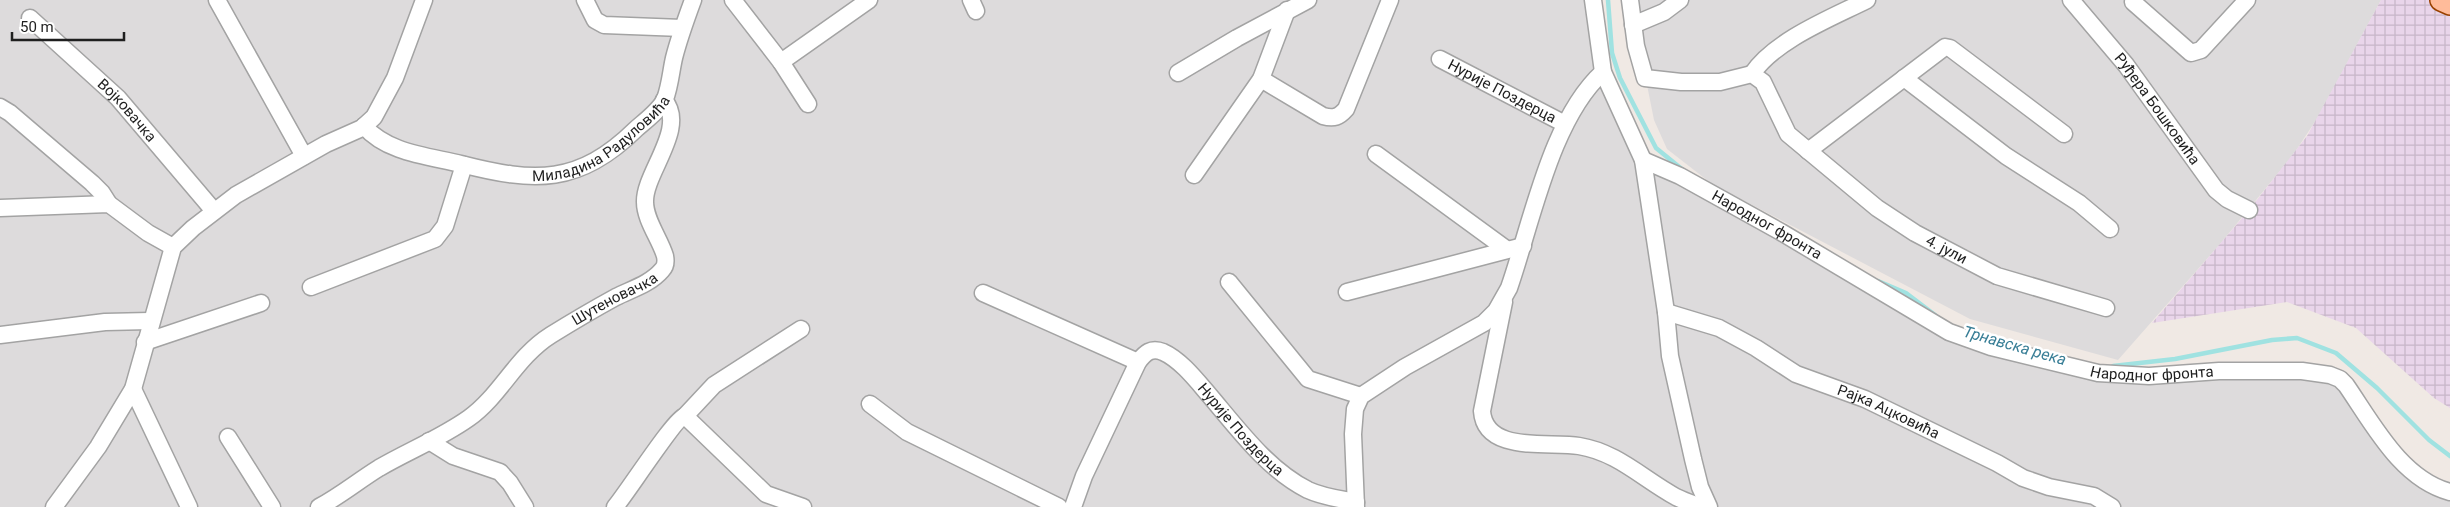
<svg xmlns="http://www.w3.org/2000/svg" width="2450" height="507" viewBox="0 0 2450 507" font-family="Roboto,sans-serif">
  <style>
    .residential { fill: #dddbdc }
    .industrial { fill: url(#industrial-grid) }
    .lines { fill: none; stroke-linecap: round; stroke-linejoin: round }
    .stream { stroke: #a0e2e1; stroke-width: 4.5 }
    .minor-casing { stroke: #a3a3a3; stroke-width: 19 }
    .major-casing { stroke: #994100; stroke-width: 24 }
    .minor { stroke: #fff; stroke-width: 16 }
    .major { stroke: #ffbb9a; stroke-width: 21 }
    .labels { text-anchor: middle; stroke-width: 5; stroke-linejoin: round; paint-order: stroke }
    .street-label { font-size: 15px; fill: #1f1f1f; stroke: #fff }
    .water-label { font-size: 16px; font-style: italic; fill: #387e96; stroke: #fff }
  </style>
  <defs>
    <pattern id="industrial-grid" width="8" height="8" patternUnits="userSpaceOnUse" patternTransform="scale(1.25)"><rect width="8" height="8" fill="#e9d5ea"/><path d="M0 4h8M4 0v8" fill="none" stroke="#c7b6c8"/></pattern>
  </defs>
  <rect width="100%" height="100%" fill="#f0e9e4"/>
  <path class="residential" d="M0 0H1585L1643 160 1949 332 2060 365 2330 375 2393 452 2450 492V507H0Z
    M1630 0H2381L2318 117 2293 155 2220 244 2118 360 1970 319 1712 184 1667 149 1654 120Z"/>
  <path class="industrial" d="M2381 0H2441L2450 4V408L2434 398 2356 328 2287 302 2152 323 2249 210 2307 136Z"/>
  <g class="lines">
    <path class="stream" d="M1608 0 1612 53 1620 78 1656 148 1683 170
      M1878 281 1906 293 1935 315
      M2113 366 2175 359 2272 340 2297 338 2336 353 2377 388 2429 440 2450 456"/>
    <defs>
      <g id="minor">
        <path d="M217 0 304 156"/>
        <path d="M585 0 595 20 604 25 682 28"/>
        <path d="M733 0 781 62 808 104"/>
        <path d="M971 0 976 11"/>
        <path d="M1593 0 1603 72 1643 160 1666 312 1670 356 1693 459 1700 487 1709 507"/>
        <path id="s1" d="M1630 0 1636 46 1645 78 1681 82H1720L1752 74 1763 82 1788 134 1877 208 1915 233 1997 276 2106 308"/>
        <path id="s2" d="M2071 0 2126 65 2216 190 2227 199 2249 210"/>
        <path d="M2133 2 2191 53 2201 50 2247 0"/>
        <path id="s3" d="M30 18 118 98 214 211"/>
        <path d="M1633 25 1664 12 1680 0"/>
        <path id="s4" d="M1440 59 1565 124"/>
        <path d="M781 62 869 0"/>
        <path d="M1178 73 1237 38 1308 0"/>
        <path d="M1752 74C1775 40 1831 18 1867 0"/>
        <path d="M1904 78 2006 156 2079 203 2110 229"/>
        <path d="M1261 79 1323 116C1334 119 1339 117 1346 109L1390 0"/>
        <path d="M0 107 10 113 92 183 102 193 109 204"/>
        <path id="s5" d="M364 126C387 153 428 156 461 164 535 183 579 185 636 129 645 121 660 110 665 99 670 86 671 71 674 58 679 38 686 19 693 0"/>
        <path d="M1808 151 1945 47 1950 48 2064 134"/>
        <path d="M1376 154 1506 249"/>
        <path id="s6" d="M1643 160 1680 176 1781 232 1949 332 1991 347 2098 373 2149 376 2219 371H2302L2330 375 2340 379 2346 385C2373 424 2401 479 2450 492"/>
        <path d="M1194 175 1261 79 1287 10"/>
        <path d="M0 208 109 204 148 233 173 247"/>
        <path d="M1229 282 1308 379 1361 396"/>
        <path d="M311 287 435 239 445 226 464 165"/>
        <path d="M1347 292 1523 246"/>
        <path d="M983 293 1138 362"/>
        <path d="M1504 302 1482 411C1485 454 1549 441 1579 446 1617 452 1643 479 1676 497 1684 501 1693 504 1701 507"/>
        <path id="s7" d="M1666 312 1719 328 1756 348 1796 374 1865 399 1997 463 2023 478 2049 487 2094 496 2112 507"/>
        <path d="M0 335 105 322 150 321"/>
        <path d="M145 342 261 303"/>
        <path d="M133 389 189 507"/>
        <path d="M870 404 907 432 1059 507"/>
        <path d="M685 416 714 385 801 329"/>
        <path d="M228 437 272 507"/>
        <path d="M429 441 453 456 500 472 510 483 525 507"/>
        <path d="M54 507 98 447 133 389 173 247 193 228 236 195 326 144 362 128 374 117 395 78 424 0"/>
        <path id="s8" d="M319 507C340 496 358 481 379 468 408 451 441 438 469 418 501 395 516 357 551 335 572 322 594 309 616 297 632 289 650 284 662 270 666 266 666 261 665 256 660 239 645 220 645 202 644 173 688 128 664 100"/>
        <path d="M615 507C627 493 675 418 685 416L766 494 803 507"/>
        <path id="s9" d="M1073 507 1084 476 1138 362C1145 353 1151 347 1163 352 1181 360 1197 381 1210 396 1238 429 1268 470 1308 490 1323 497 1340 499 1356 502"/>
        <path d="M1356 507 1353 434 1355 409 1361 396 1405 367 1484 323 1496 311 1509 288C1532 222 1551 119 1603 72"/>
      </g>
      <path id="major" d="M2441 0 2450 4"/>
    </defs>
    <use href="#minor" class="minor-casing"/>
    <use href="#major" class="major-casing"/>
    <use href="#minor" class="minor"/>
    <use href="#major" class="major"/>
  </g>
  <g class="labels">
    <g class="street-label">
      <text dy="5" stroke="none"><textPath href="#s4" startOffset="70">Нурије Поздерца</textPath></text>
      <text dy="5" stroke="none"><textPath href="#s2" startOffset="139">Руђера Бошковића</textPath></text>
      <text dy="5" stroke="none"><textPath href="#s3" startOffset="134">Војковачка</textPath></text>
      <text dy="5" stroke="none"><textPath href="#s5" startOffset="259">Миладина Радуловића</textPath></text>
      <text dy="5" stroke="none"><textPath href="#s6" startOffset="140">Народног фронта</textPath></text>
      <text dy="5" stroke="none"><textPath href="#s1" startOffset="456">4. јули</textPath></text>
      <text dy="5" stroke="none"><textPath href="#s8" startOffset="365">Шутеновачка</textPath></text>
      <text dy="5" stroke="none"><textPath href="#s6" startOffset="560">Народног фронта</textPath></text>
      <text dy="5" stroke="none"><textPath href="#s7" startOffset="245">Рајка Ацковића</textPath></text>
      <text dy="5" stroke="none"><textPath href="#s9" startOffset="299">Нурије Поздерца</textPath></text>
    </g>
    <g class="water-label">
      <text transform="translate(2015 345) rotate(16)" y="6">Трнавска река</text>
    </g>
  </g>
  <path d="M12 32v8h112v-8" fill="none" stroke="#1f1f1f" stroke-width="2.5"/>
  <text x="20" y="32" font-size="15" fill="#1f1f1f" stroke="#ffffff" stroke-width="4" paint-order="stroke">50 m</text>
</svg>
